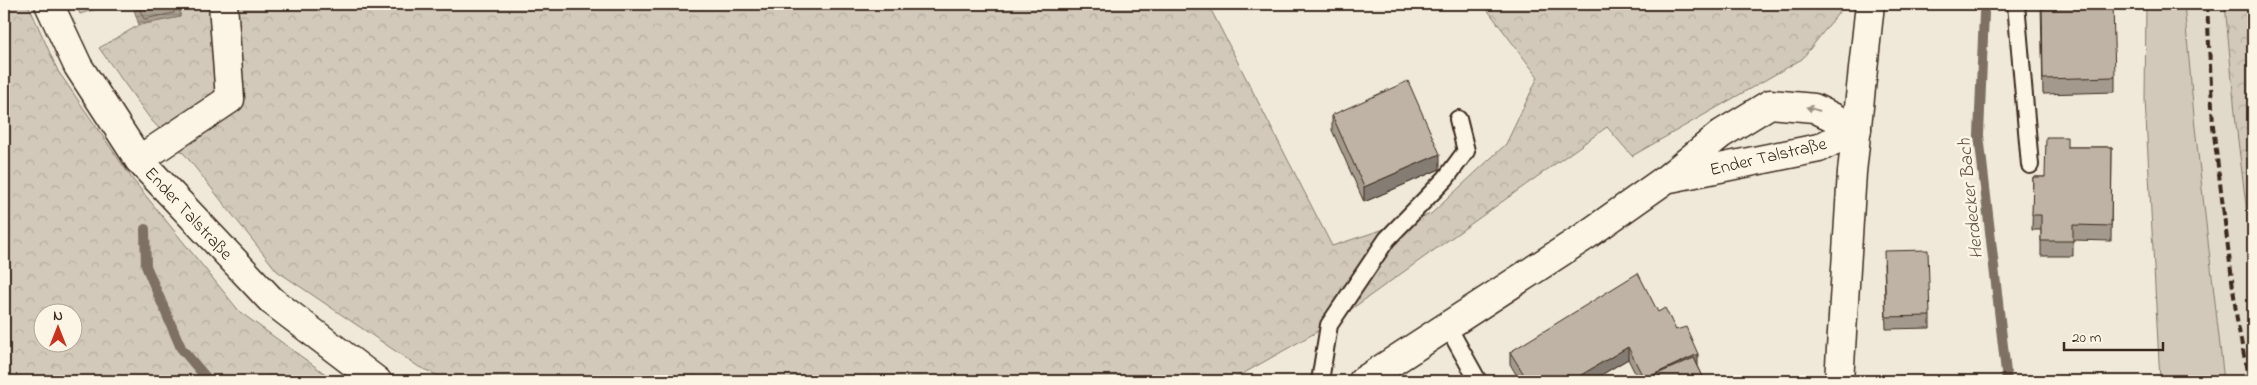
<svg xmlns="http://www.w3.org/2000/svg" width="2257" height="385" viewBox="0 0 2257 385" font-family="'Indie Flower',sans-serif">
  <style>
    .built { fill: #e1d9c9 }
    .green { fill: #d2c9ba; stroke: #867a6c }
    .forest { fill: url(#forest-crowns); stroke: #867a6c; fill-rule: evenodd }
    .water { fill: url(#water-rules); stroke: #7e7163 }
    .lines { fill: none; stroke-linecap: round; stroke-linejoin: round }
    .shore { stroke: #67594c; stroke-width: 1 }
    .stream { stroke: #7e7163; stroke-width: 10 }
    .lane-casing { stroke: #3b2a1e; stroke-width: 20 }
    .street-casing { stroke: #3b2a1e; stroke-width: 31 }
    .secondary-casing { stroke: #3b2a1e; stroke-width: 31 }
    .primary-casing { stroke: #3b2a1e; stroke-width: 31 }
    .lane { stroke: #fcf5e5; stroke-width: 16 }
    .street { stroke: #fcf5e5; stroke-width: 28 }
    .secondary { stroke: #fcf5e5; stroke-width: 28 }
    .primary { stroke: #fcf5e5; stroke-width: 28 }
    .rail { stroke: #3b2a1e; stroke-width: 4; stroke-dasharray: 8 4; stroke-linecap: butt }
    .wall { fill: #a39a8d; stroke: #3b2a1e }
    .shaded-wall { fill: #857d73; stroke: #3b2a1e }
    .building { fill: #beb3a4; stroke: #3b2a1e }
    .oneway { fill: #9c9082 }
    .labels { text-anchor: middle; stroke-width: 5; stroke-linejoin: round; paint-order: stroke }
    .street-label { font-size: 18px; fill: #3b2a1e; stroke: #fcf5e5 }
    .water-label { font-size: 19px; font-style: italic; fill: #625346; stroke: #fcf5e5 }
  </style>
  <defs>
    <pattern id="forest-crowns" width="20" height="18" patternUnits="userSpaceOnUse" patternTransform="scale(1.25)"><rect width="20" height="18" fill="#d2c9ba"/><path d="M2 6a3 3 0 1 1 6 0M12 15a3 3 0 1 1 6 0" fill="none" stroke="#b5ad9f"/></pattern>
    <pattern id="water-rules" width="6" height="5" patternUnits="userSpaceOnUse" patternTransform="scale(1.25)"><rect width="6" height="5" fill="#aaa091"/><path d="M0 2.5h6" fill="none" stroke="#8c8376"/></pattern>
  </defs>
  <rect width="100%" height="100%" fill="#f0e9d9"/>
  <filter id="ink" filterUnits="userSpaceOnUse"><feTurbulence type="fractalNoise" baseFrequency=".02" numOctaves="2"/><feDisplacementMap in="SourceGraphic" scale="10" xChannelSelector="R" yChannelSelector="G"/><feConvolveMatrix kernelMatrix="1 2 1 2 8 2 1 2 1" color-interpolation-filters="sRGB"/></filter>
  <g filter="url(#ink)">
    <path class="built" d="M2184 4H2225L2236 124 2253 262V381H2224L2195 126Z"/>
    <path class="green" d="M2146 4H2184L2195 127 2224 381H2160L2145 99Z"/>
    <path class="forest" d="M4 4H28L58 71 133 180 240 312 335 381H4ZM42 312H72V342H42Z
      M75 4H111L80 14Z
      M180 4H1208L1332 246 1431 214 1506 144 1538 77 1483 4H1841L1840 11 1802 59 1632 156 1607 127 1329 325 1230 381H450L419 367 277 271 186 156 151 120 99 48 139 25 180 17Z
      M2225 4H2253V262L2236 124Z"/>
    <path class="water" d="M132 4H180V17L139 25Z"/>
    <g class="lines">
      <path class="shore" d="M137 4 144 19 174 13 175 4"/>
      <path class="stream" d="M1984 13 1979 135 2007 381
        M145 229 146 266 181 348 209 381"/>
      <defs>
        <path id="lane" d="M2016 4 2030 165
          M1448 327 1478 381
          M1320 381 1329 325 1387 239 1446 178 1466 151 1458 119"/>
        <path id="street" d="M139 160 230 99 223 4"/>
        <path id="secondary" d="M49 4 78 66 139 160 272 301 377 381
          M1670 178 1819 148 1857 129
          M1363 381 1584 237 1666 179 1721 134 1770 104 1814 108 1857 129"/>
        <path id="primary" d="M1839 381 1852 172 1870 4"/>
      </defs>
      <use href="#lane" class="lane-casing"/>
      <use href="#street" class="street-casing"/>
      <use href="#secondary" class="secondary-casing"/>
      <use href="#primary" class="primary-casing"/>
      <use href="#lane" class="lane"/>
      <use href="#street" class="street"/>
      <use href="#secondary" class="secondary"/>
      <use href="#primary" class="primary"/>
      <path class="rail" d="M2207 4 2213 126 2237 320 2249 381"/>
    </g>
    <path class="wall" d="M2041 4 2115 77V92L2043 94Z
      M1332 115 1440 169 1364 202 1332 130Z
      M2067 147H2112L2111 241 2073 240V256H2041V230H2032L2033 177H2045Z
      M1884 263 1930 316V328L1886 329Z
      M1658 312 1676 330 1698 366 1705 381H1639L1628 359 1591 381H1520L1510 364V352Z"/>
    <path class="shaded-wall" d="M1440 154V169L1364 202V187Z
      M1628 347V359L1591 381H1571Z
      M1698 354V366L1665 381H1644V379Z"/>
    <path class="building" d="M2042 4H2113L2115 77 2043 79Z
      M1408 81 1440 154 1364 187 1332 115Z
      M2046 137H2067V147H2112L2111 226 2073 225V241H2041V215H2032L2033 177H2045Z
      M1928 250 1930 316 1886 317 1884 251Z
      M1638 273 1658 312 1665 308 1676 330 1686 327 1698 354 1644 379 1628 347 1571 381H1528L1510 352Z
      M1694 358 1705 381H1641Z"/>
    <defs><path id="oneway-solid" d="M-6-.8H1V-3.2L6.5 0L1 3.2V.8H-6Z" transform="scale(1.25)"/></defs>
    <use class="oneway" href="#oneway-solid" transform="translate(1813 109) rotate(-164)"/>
  </g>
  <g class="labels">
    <g class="street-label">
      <text transform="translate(1768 156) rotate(-13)" y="6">Ender Talstraße</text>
      <text transform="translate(189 213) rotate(47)" y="6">Ender Talstraße</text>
    </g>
    <g class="water-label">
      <text transform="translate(1969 199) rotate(-96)" y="7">Herdecker Bach</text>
    </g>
  </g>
  <rect width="2257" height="385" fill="none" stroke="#fcf5e5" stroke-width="20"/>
  <rect x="10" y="10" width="2237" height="365" fill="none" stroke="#3b2a1e" stroke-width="2" filter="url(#ink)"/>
  <g transform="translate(58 328)"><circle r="24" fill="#fcf5e5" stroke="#afa495"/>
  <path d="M0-4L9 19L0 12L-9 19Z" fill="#c8321e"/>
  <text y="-8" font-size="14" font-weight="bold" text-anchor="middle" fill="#3b2a1e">N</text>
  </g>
  <path d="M2064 342v8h99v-8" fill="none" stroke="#3b2a1e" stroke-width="2.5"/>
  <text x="2072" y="342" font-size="15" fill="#3b2a1e" stroke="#fcf5e5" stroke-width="4" paint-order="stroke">20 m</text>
</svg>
